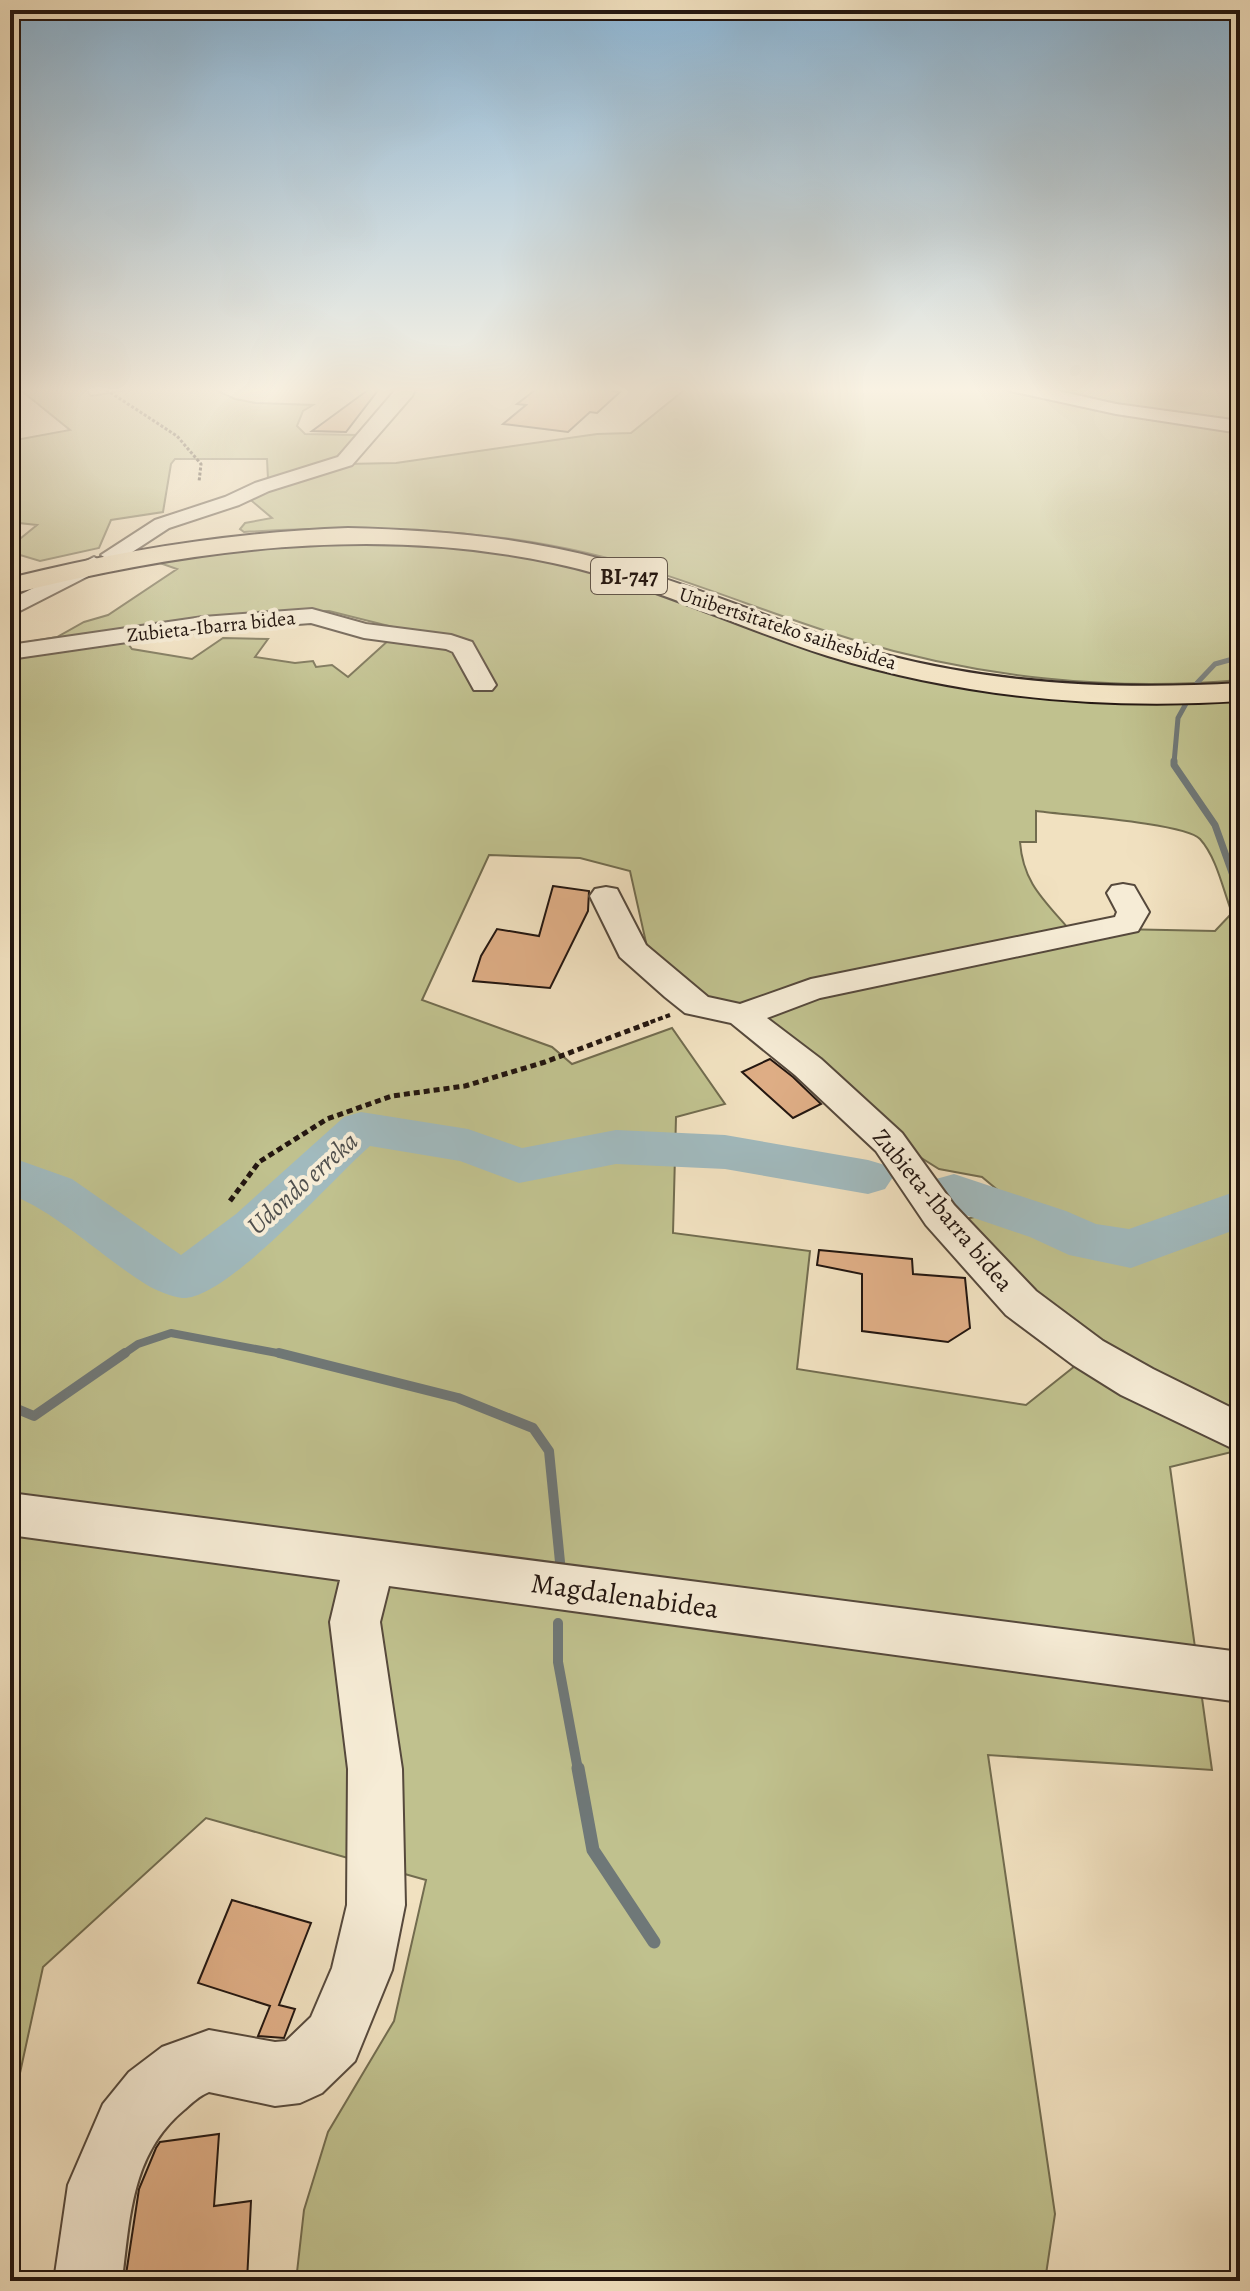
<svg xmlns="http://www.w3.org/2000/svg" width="1250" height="2291" viewBox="0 0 1250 2291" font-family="Alegreya,serif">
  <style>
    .green { fill: #c0c18e; stroke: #726c4f; stroke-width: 2; fill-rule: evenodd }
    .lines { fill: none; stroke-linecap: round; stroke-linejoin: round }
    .stream-far4 { stroke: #6f7878; stroke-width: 5 }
    .stream-far3 { stroke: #6f7878; stroke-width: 7 }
    .stream-far2 { stroke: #6f7878; stroke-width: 8 }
    .stream-far1 { stroke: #6f7878; stroke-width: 10 }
    .stream { stroke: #6f7878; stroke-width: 13 }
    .river { fill: #a1babe; fill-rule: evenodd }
    .building { fill: #dfae86; stroke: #231610; stroke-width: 2 }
    .minor-casing { stroke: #56493c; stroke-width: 4 }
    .major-casing { stroke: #231610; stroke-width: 4 }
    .path-far2 { stroke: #231610; stroke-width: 3; stroke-dasharray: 3 2; stroke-linecap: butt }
    .path-far1 { stroke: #231610; stroke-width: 4; stroke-dasharray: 5 3; stroke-linecap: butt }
    .path { stroke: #231610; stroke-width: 5; stroke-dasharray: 6 4; stroke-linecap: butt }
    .minor { fill: #f6ecd6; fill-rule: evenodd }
    .major { fill: #f1e1c0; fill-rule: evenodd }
    .labels { text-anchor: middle; stroke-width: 8; stroke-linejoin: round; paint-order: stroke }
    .far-street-label { font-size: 20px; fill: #231610; stroke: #f6ecd6 }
    .shield { fill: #f6ecd6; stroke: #62564b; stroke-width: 2 }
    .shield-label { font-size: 22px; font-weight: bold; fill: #231610 }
    .street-label { font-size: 24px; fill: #231610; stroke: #f6ecd6 }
    .water-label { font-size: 26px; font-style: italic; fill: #4f4f4d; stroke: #f6ecd6 }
    .near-street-label { font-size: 28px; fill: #231610; stroke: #f6ecd6 }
  </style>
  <rect width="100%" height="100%" fill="#f1e1c0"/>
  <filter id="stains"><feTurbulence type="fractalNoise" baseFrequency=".0025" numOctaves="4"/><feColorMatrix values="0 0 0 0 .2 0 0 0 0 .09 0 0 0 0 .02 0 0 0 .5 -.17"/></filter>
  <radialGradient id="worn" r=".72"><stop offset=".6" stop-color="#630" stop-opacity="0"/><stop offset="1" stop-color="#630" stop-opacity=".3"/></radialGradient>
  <path class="green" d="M29 387H84L91 396 146 387H209L235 399 256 403 313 405 303 411 297 426 305 434 357 435 333 461 268 479 267 459H175L171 464 163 512 111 520 99 548 40 561 10 552V547L37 525 10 522V441L70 430 23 392Z
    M688 387H1009L1240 429V680C1110 692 976 677 851 639 762 612 678 574 587 553 474 527 359 525 244 532L240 529 245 523 272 518 246 496 345 464 396 463 597 434 631 433Z
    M1025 387H1240V425L1117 407Z
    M282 542 448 544 577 565 857 662 1174 702H1240V1450L1170 1467 1212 1770 988 1755 1055 2214 1045 2281H296L304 2210 328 2132 394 2021 426 1880 206 1818 43 1967 10 2119V645L57 637 84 622 108 615 177 569 157 562ZM289 611H329L401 629 348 677 332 665 316 667 313 661 295 663 255 657 268 639 223 638 192 659 132 649 126 641ZM1036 811C1065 815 1186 823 1200 839 1217 858 1223 890 1232 913L1215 931 1068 928C1043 899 1023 882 1020 842H1036ZM489 855 580 858 630 871 647 947 716 1003 766 1017 915 1154 939 1169 982 1177 1006 1197 987 1214 957 1221 1057 1317 1100 1346 1026 1405 797 1369 810 1251 673 1233 676 1117 725 1104 672 1028 572 1064 552 1047 422 1000Z"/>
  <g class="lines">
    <path class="stream-far4" d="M1197 683 1215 664 1240 657
      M1174 763 1178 718 1188 700"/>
    <path class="stream-far3" d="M1174 761V765L1215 825 1240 895"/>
    <path class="stream-far2" d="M122 1355 138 1344 171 1333 288 1355"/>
    <path class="stream-far1" d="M279 1353 458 1398 533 1428 549 1451 560 1562
      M10 1406 34 1416 125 1353
      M558 1623V1662L578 1770"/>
    <path class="stream" d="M578 1768 593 1850 654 1942"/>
    <path class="river" d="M361 1112 468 1129 522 1148 616 1130 725 1135 868 1160 885 1165 893 1177 885 1189 868 1194 725 1169 616 1164 519 1183 460 1161 370 1146C334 1177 226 1301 182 1298 172 1297 155 1290 147 1285 100 1256 61 1215 10 1194V1157L72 1179 181 1255 236 1214 344 1117Z
      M954 1174 1066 1211 1096 1224 1129 1229 1240 1190V1228L1131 1268 1069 1255 1030 1237 936 1205 929 1192 936 1179Z"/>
  </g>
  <path class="building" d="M372 387 379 389 346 432 312 431Z
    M539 387H618L613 391 620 392 597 413 590 412 568 432 503 424 526 405 517 404Z
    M553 886 589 891 588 911 550 988 473 981 481 956 497 929 539 936Z
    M770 1059 793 1077 821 1104 793 1118 742 1072Z
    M819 1250 912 1259 913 1274 965 1278 970 1328 948 1342 862 1331V1274L817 1265Z
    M232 1900 311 1923 279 2005 295 2009 284 2038 258 2036 270 2006 198 1983Z
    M219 2134 214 2206 251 2201 247 2281H125L139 2189 156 2148 160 2142Z"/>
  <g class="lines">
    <defs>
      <path id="minor" d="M398 387H416L412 396 352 465 269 491 239 505 169 528 120 560 112 562 101 555 155 520 225 497 255 483 338 457Z
        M1007 387H1041L1116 404 1240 421V433L1116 414 1010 391Z
        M94 557 105 564 102 569 10 616V600Z
        M312 609 366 624 451 635 472 642 496 685 492 690H474L453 652 446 649 364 638 311 623 203 631 10 659V645L203 617Z
        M1123 884 1134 886 1149 912 1138 931 820 998 767 1018 821 1059 902 1133 954 1205 1036 1291 1103 1341 1153 1369 1240 1412V1452L1121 1395 1073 1365 1006 1315 926 1225 876 1151 795 1075 731 1023 685 1013 665 997 620 957 590 896 595 889 606 887 617 889 646 945 708 997 740 1004 811 979 1115 917 1117 912 1107 893 1112 886Z
        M10 1493 1240 1652V1702L389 1586 380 1622 402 1769 405 1905 392 1970 355 2061 322 2093 300 2103 275 2106 209 2092C199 2096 192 2103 184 2110 131 2154 130 2218 122 2281H54L68 2185 103 2104 129 2072 162 2047 209 2030 275 2042 286 2041 311 2017 332 1968 347 1905 348 1769 330 1622 340 1580 10 1535Z"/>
      <path id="major" d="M348 528C435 530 521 537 605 560 701 587 791 629 886 655 1002 685 1121 690 1240 683V701C1100 710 962 697 828 656 736 627 648 583 553 563 371 524 189 550 10 594V578C122 550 233 532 348 528Z"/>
    </defs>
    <use href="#minor" class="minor-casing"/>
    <use href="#major" class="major-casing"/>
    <path class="path-far2" d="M102 387 177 436 201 464 199 482"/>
    <path class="path-far1" d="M643 1025 670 1015"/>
    <path class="path" d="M230 1201 259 1162 327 1119 392 1096 465 1086 545 1062 649 1023"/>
    <use href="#minor" class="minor"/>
    <use href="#major" class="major"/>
  </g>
  <linearGradient id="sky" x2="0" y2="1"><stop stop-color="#8bb6d7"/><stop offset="0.55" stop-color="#f9f2e3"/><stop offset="1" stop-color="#f9f2e3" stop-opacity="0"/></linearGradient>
  <rect width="1250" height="708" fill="url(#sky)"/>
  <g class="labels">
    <g class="far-street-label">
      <text transform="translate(211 626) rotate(-6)" y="7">Zubieta-Ibarra bidea</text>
      <text transform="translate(788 628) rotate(18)" y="7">Unibertsitateko saihesbidea</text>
    </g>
    <rect class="shield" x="591" y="558" width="76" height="36" rx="6"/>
    <g class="shield-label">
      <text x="629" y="584">BI-747</text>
    </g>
    <g class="street-label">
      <text transform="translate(943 1210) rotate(50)" y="8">Zubieta-Ibarra bidea</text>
    </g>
    <g class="water-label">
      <text transform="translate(302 1183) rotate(-42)" y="9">Udondo erreka</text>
    </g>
    <g class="near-street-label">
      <text transform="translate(625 1595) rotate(8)" y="10">Magdalenabidea</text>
    </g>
  </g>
  <rect width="1250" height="2291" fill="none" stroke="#f1e1c0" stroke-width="40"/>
  <rect x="12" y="12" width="1226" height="2267" fill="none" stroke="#231610" stroke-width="4"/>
  <rect x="20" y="20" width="1210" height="2251" fill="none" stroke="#231610" stroke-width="2"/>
  <rect width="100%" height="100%" filter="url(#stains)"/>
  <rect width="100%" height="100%" fill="url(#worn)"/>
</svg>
